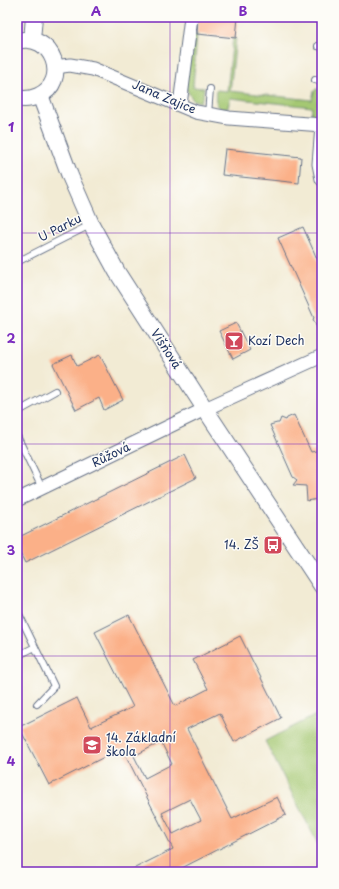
<svg xmlns="http://www.w3.org/2000/svg" width="339" height="889" viewBox="0 0 339 889" font-family="'Playpen Sans',sans-serif">
  <style>
    .green { fill: #a4c872; stroke: #607c68 }
    .building { fill: #fbb088; fill-rule: evenodd }
    .lines { fill: none; stroke-linecap: round; stroke-linejoin: round }
    .service-casing { stroke: #667187; stroke-width: 8 }
    .minor-casing { stroke: #667187; stroke-width: 15 }
    .tertiary-casing { stroke: #667187; stroke-width: 18 }
    .service { stroke: #fff; stroke-width: 6 }
    .minor { stroke: #fff; stroke-width: 13 }
    .tertiary { stroke: #fff; stroke-width: 16 }
    .grid { fill: none; stroke: #7b2cbf; stroke-width: 1; stroke-opacity: 0.55 }
    .labels { text-anchor: middle; stroke-width: 3; stroke-linejoin: round; paint-order: stroke }
    .street-label { font-size: 12px; fill: #1b2f5e; stroke: #fdfcf7 }
    .poi-label { font-size: 12px; fill: #1b2f5e; stroke: #fdfcf7; text-anchor: start }
    .neatline { fill: none; stroke: #7b2cbf; stroke-width: 1.5 }
    .grid-label { font-size: 13px; text-anchor: middle; font-weight: bold; fill: #7b2cbf }
  </style>
  <rect width="100%" height="100%" fill="#fdfcf7"/>
  <filter id="ink" filterUnits="userSpaceOnUse"><feTurbulence type="fractalNoise" baseFrequency=".025" numOctaves="2"/><feDisplacementMap in="SourceGraphic" scale="8" xChannelSelector="R" yChannelSelector="G"/><feConvolveMatrix kernelMatrix="1 2 1 2 8 2 1 2 1" color-interpolation-filters="sRGB"/></filter>
  <filter id="wash" filterUnits="userSpaceOnUse"><feTurbulence type="fractalNoise" baseFrequency=".012" numOctaves="4" result="noise"/><feDisplacementMap in="SourceGraphic" scale="16" xChannelSelector="R" yChannelSelector="G"/><feGaussianBlur stdDeviation="0.9" result="paint"/><feColorMatrix in="noise" values="0 0 0 0 0 0 0 0 0 0 0 0 0 0 0 0 0 1.4 0 .05"/><feComposite in="paint" operator="in"/></filter>
  <g filter="url(#wash)">
    <rect width="100%" height="100%" fill="#f2ebd4"/>
    <path class="green" d="M197 34 193 87 204 88 203 96 200 102 193 100 185 87 192 36Z
      M233 37 236 38 230 91 312 100 314 91 316 89H318L319 94 317 115 315 118H313L311 115 312 107 230 98 228 108 221 109C215 103 215 99 216 90L227 91Z
      M322 712V852L265 741Z"/>
    <g id="blocks">
      <path class="building" d="M198 17H238L236 38 197 34Z
        M225 149 301 157 299 183 222 175Z
        M303 227 322 270V331L319 332 313 319 314 318 278 238Z
        M236 323 250 350 233 359 219 331Z
        M72 355 77 366 100 355 123 400 104 410 99 398 76 410 53 364Z
        M294 415 311 452 321 450 322 509 318 499 307 501 306 486 293 485 297 480 293 477 270 425 277 423H279L281 418 286 420 287 418Z
        M185 455 196 478 25 563 17 547V538Z
        M129 615 175 706 208 689 193 660 240 636 281 718 234 742 220 713 187 729 232 819 277 797 286 815 174 872H127L173 849 122 748 49 785 19 727 77 698 91 727 133 707 95 632ZM161 742 172 764 145 778 134 756ZM190 799 201 820 173 834 162 813Z"/>
    </g>
  </g>
  <g filter="url(#ink)">
    <use href="#blocks" fill-opacity="0" stroke="#667187" stroke-width="1"/>
    <g class="lines">
      <defs>
        <path id="service" d="M318 46 322 47
          M315 80 322 82
          M208 114 210 89
          M17 262 90 225
          M17 412 55 391
          M17 436 42 488
          M17 610 54 686 37 704
          M17 656 35 647"/>
        <path id="minor" d="M55 67 70 65 93 69 196 112 229 118 322 125
          M180 105 191 17
          M322 126 319 164 322 179
          M17 500 205 409 322 356"/>
        <path id="tertiary" d="M32 40 34 17
          M17 41C53 31 71 82 38 96 31 99 24 100 17 98
          M40 95 70 176 91 224 117 272 205 409 322 586"/>
      </defs>
      <use href="#service" class="service-casing"/>
      <use href="#minor" class="minor-casing"/>
      <use href="#tertiary" class="tertiary-casing"/>
      <use href="#service" class="service"/>
      <use href="#minor" class="minor"/>
      <use href="#tertiary" class="tertiary"/>
    </g>
  </g>
  <path class="grid" d="M170 17V872M17 233H322M17 444H322M17 656H322"/>
  <defs>
    <symbol id="bar-square" viewBox="-11 -11 22 22"><rect x="-9" y="-9" width="18" height="18" rx="4" fill="#d1495b" stroke="#fdfcf7"/><path d="M-6-5H6L.8 .8V4.5H3.5V6h-7V4.5H-.8V.8Z" fill="#fff"/></symbol>
    <symbol id="bus-square" viewBox="-11 -11 22 22"><rect x="-9" y="-9" width="18" height="18" rx="4" fill="#d1495b" stroke="#fdfcf7"/><path d="M-5-6H5V4H4V6H2V4H-2V6H-4V4H-5ZM-3.5-4V0h7V-4ZM-3.5 1.2v1.5H-2V1.2ZM2 1.2v1.5H3.5V1.2Z" fill="#fff"/></symbol>
    <symbol id="school-square" viewBox="-11 -11 22 22"><rect x="-9" y="-9" width="18" height="18" rx="4" fill="#d1495b" stroke="#fdfcf7"/><path d="M0-5L7-2L0 1L-7-2ZM-4 1L0 2.5L4 1V4Q0 6-4 4Z" fill="#fff"/></symbol>
  </defs>
  <g fill-rule="evenodd">
    <use href="#bar-square" x="223" y="330" width="22" height="22"/>
    <use href="#bus-square" x="262" y="534" width="22" height="22"/>
    <use href="#school-square" x="81" y="734" width="22" height="22"/>
  </g>
  <g class="labels">
    <g class="street-label">
      <text transform="translate(164 97) rotate(23)" y="4">Jana Zajíce</text>
      <text transform="translate(60 228) rotate(-27)" y="4">U Parku</text>
      <text transform="translate(166 349) rotate(57)" y="4">Višňová</text>
      <text transform="translate(111 455) rotate(-26)" y="4">Růžová</text>
    </g>
    <g class="poi-label">
      <text x="248" y="345">Kozí Dech</text>
      <text x="259" y="549" text-anchor="end">14. ZŠ</text>
      <text x="106" y="742">14. Základní<tspan x="106" dy="14">škola</tspan></text>
    </g>
  </g>
  <rect width="339" height="889" fill="none" stroke="#fdfcf7" stroke-width="44"/>
  <rect x="22" y="22" width="295" height="845" class="neatline"/>
  <g class="grid-label">
    <text x="96" y="16">A</text>
    <text x="243" y="16">B</text>
    <text x="11" y="132">1</text>
    <text x="11" y="343">2</text>
    <text x="11" y="555">3</text>
    <text x="11" y="766">4</text>
  </g>
</svg>
